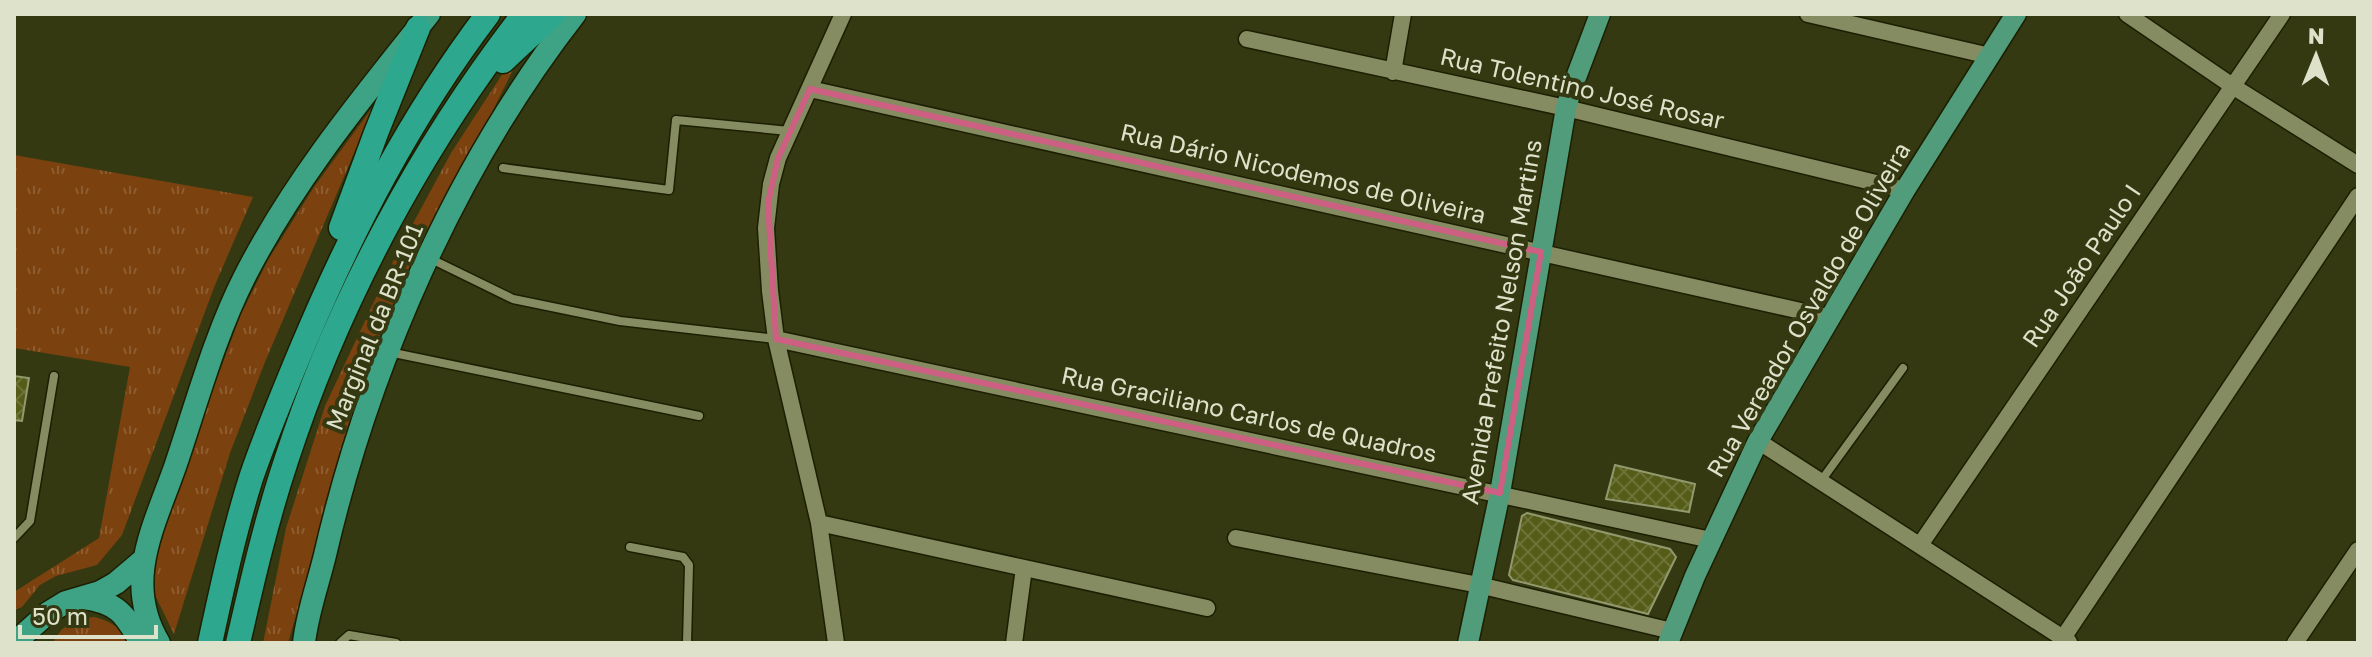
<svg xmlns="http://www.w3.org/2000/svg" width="2372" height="657" viewBox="0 0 2372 657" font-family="'Golos Text',sans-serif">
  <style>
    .grass { fill: url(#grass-tufts) }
    .building { fill: url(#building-cross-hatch); stroke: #92996e; stroke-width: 2 }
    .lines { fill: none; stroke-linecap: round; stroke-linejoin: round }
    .service-casing { stroke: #1c1f02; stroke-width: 11 }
    .minor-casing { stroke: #1c1f02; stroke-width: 19 }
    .primary-casing { stroke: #1c1f02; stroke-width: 23 }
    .trunk-casing { stroke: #1c1f02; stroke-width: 25 }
    .motorway-casing { stroke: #1c1f02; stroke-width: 27 }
    .service { stroke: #858c61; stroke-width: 8 }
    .minor { stroke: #858c61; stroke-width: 16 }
    .primary { stroke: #509c7b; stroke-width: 20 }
    .trunk { stroke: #3ea284; stroke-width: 22 }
    .motorway { stroke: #2da78d; stroke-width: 24 }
    .marked { fill: none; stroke: #cc5f82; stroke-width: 6; stroke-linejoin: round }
    .labels { text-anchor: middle; stroke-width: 8; stroke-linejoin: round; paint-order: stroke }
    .street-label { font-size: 24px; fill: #dee2cb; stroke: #343911 }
  </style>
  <defs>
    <pattern id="grass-tufts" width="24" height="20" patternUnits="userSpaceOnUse" patternTransform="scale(2)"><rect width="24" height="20" fill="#7b410e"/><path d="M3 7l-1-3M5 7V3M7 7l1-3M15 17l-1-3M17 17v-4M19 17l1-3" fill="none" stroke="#8d5c30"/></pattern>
    <pattern id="building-cross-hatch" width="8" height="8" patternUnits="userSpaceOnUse" patternTransform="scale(2)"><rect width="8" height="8" fill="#555c18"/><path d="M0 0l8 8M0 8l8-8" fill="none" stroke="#6d7338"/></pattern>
  </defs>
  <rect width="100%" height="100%" fill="#343911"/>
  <path class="grass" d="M522 52 391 315 328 507 288 643H263L286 528 325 406 396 255 451 153 503 73Z
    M375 104 265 362 230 453 174 634 152 589 148 564 241 314 268 260 314 187Z
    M14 155 253 197 215 285 122 535 97 565 56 576 40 585 22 607 14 610V592L99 538 130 367 14 348Z
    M95 617C112 622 121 628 129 643H53C62 624 76 618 95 617Z"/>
  <path class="building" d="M14 376 29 378 22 421 14 420Z
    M1615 465 1695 484 1689 512 1606 499Z
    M1527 513 1670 549 1676 557 1648 614 1513 580 1509 575 1522 516Z"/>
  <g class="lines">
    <defs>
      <path id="service" d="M503 168 669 190 676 120 789 131
        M429 258 513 299 620 321 776 339
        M389 352 699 416
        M1821 481 1903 368
        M14 538 30 521 54 376
        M630 547 683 557 689 565 687 643
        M340 643 349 635 396 643"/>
      <path id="minor" d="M1808 14 1990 56
        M2127 14 2234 87 2358 165
        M1247 39 1566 108 1905 190
        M1393 72 1403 14
        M810 89 1832 318
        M776 339 1711 540
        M1758 441 2069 642
        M819 523 1207 608
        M1236 538 1479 585 1672 631
        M1920 545 2282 14
        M2063 638 2358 196
        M836 643 819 523 776 339 770 291 766 228 771 184 778 158 843 14
        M1014 643 1024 568
        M2295 643 2358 550"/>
      <path id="primary" d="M1468 643 1500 493 1566 108 1572 88 1600 14
        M1668 643 1695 576 1758 441 1905 190 2016 14"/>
      <path id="trunk" d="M83 598C117 602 125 614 141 643
        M14 643 48 613 66 602 100 592 116 583 142 561
        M159 643C122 581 155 525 176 464 197 402 215 335 245 276 294 180 362 98 429 14
        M304 643C307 614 318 584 325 555 369 365 455 168 575 14"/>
      <path id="motorway" d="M503 61 553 14
        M341 228 376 133 418 28
        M210 643C222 588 234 532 251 478 266 434 284 391 302 348 352 229 410 117 488 14
        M238 643C252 582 266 521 286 461 338 301 421 147 524 14"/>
    </defs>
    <use href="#service" class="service-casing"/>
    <use href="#minor" class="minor-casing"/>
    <use href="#primary" class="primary-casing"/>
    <use href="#trunk" class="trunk-casing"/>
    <use href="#motorway" class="motorway-casing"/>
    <use href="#service" class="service"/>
    <use href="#minor" class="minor"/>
    <use href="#primary" class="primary"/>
    <use href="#trunk" class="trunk"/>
    <use href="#motorway" class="motorway"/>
  </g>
  <path class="marked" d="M810 89 1541 252 1500 493 776 339 768 203 778 158Z"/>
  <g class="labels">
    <g class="street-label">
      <text transform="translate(1582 89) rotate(13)" y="8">Rua Tolentino José Rosar</text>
      <text transform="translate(1303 174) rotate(13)" y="8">Rua Dário Nicodemos de Oliveira</text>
      <text transform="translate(2082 266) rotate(-56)" y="8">Rua João Paulo I</text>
      <text transform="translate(1809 310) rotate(-60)" y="8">Rua Vereador Osvaldo de Oliveira</text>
      <text transform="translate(1502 322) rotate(-80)" y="8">Avenida Prefeito Nelson Martins</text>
      <text transform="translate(375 327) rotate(-68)" y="8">Marginal da BR-101</text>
      <text transform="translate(1249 415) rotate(12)" y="8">Rua Graciliano Carlos de Quadros</text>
    </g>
  </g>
  <rect width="2372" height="657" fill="none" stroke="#dee2cb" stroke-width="32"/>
  <g transform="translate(2316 56) rotate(1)" stroke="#343911" stroke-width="6" paint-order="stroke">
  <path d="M0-6L14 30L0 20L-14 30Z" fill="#dee2cb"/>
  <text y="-12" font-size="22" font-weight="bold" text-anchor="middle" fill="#dee2cb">N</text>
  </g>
  <path d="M20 625v12h136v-12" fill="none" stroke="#dee2cb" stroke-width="4"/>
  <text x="32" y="625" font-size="24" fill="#dee2cb" stroke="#343911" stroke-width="6" paint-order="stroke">50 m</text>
</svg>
